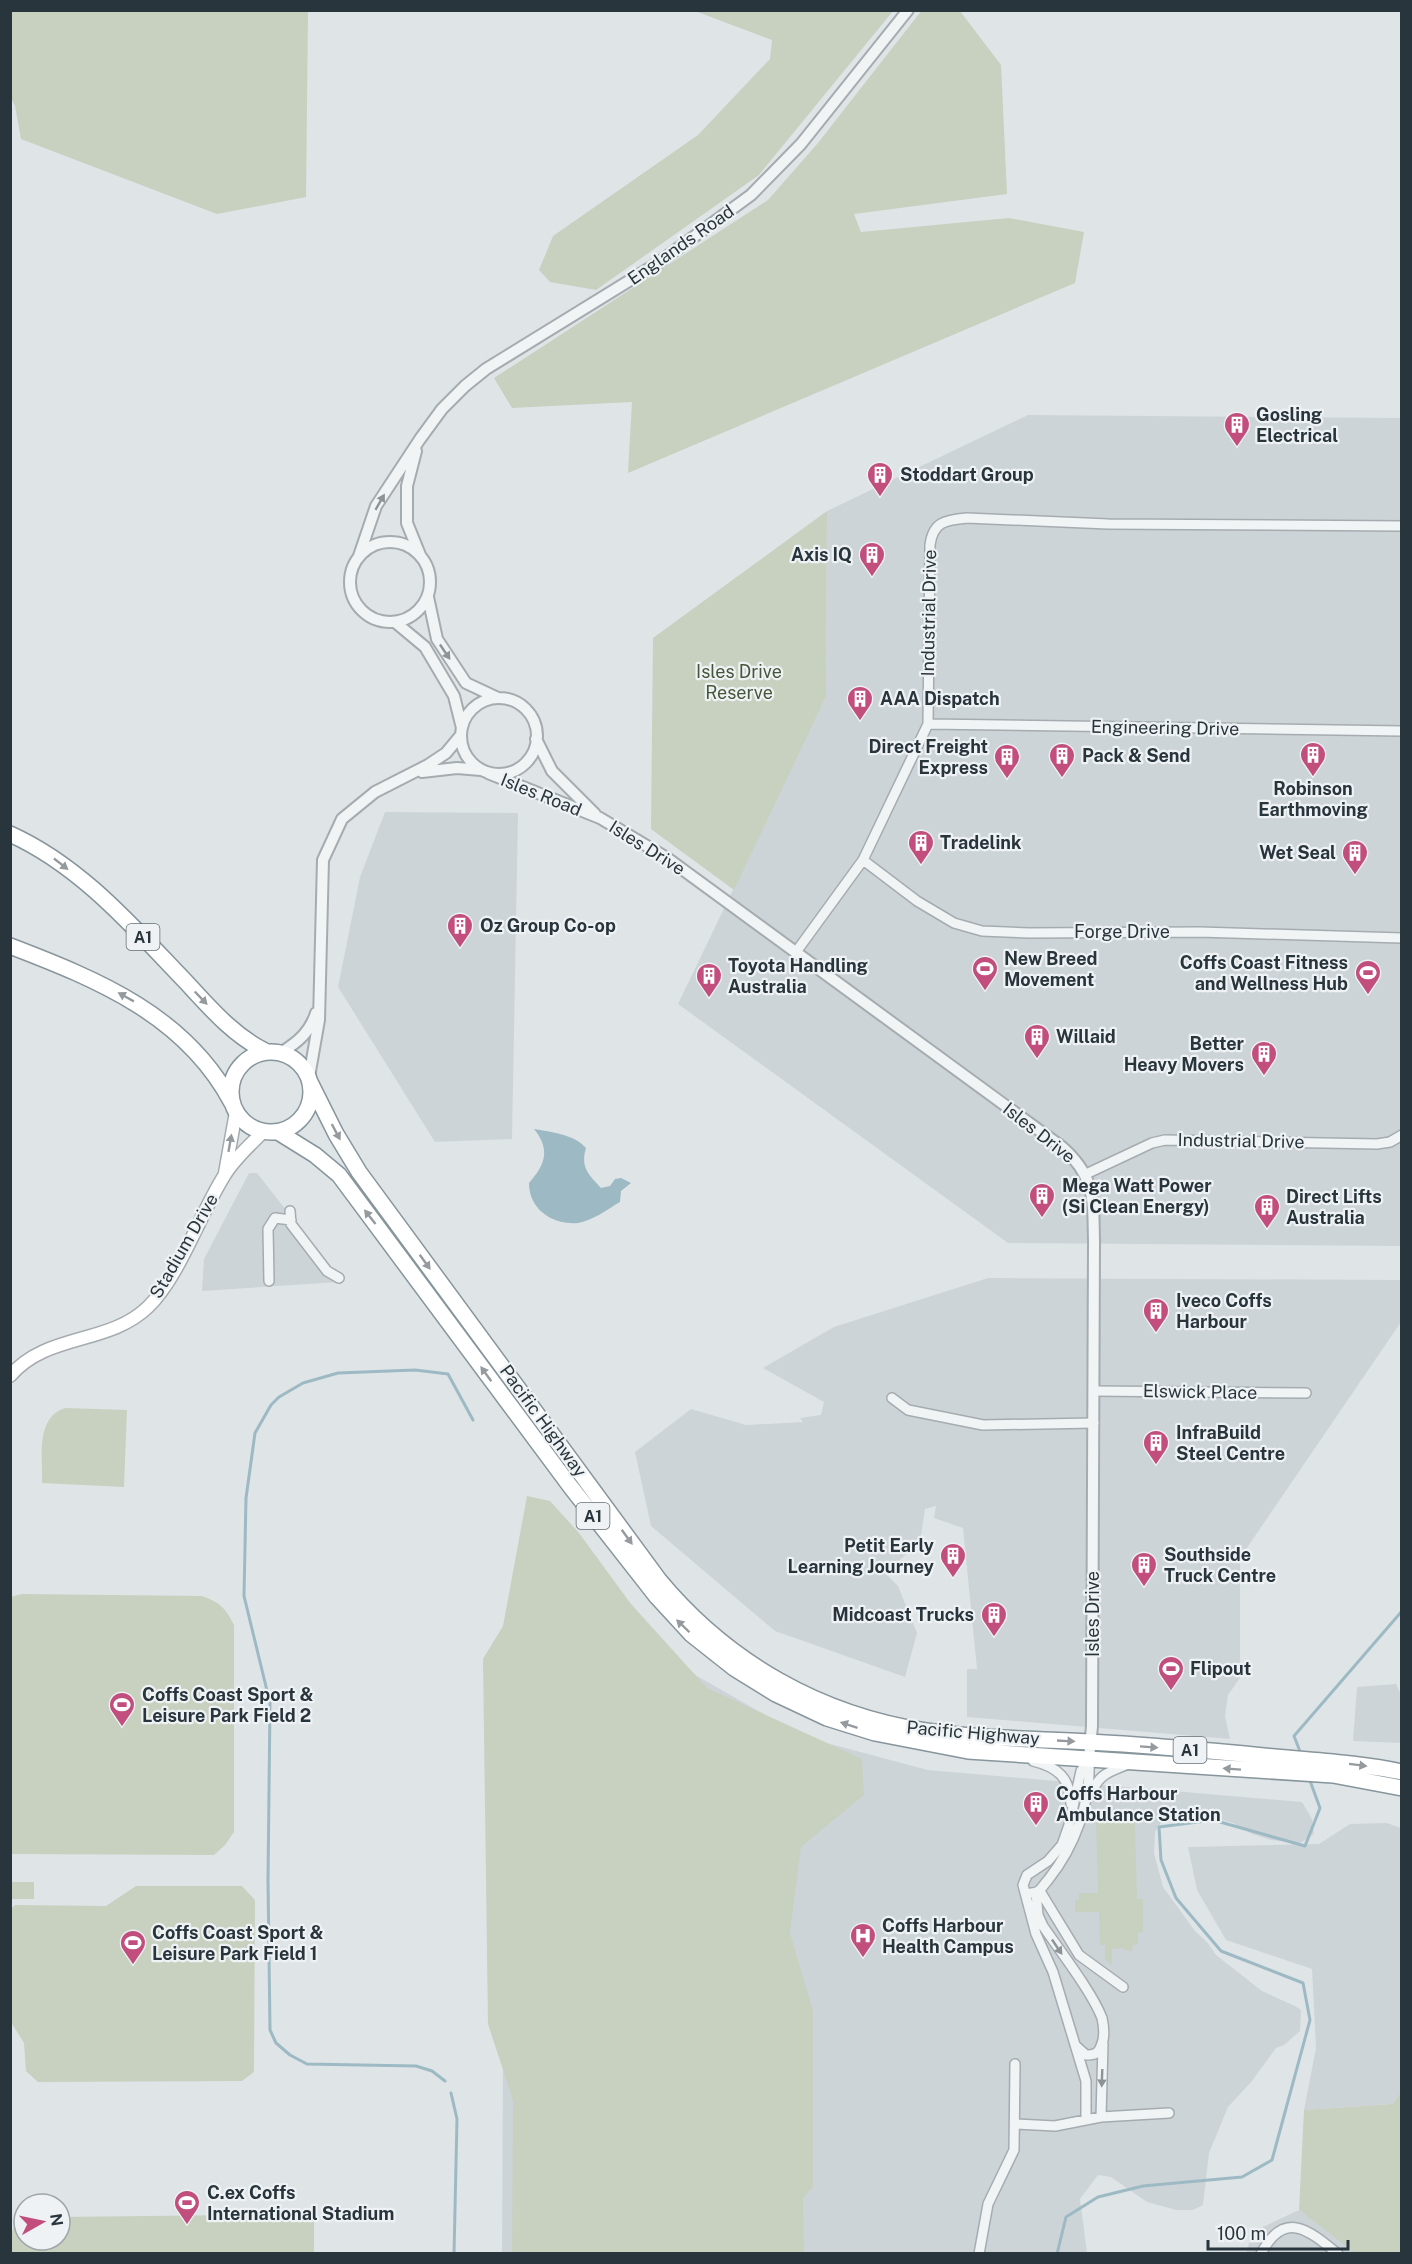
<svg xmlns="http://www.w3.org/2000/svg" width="1412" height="2264" viewBox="0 0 1412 2264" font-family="'Public Sans',sans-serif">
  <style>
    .built { fill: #cdd4d8 }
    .green { fill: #c8d0c0 }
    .water { fill: #9dbac4 }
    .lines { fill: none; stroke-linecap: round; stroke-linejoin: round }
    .stream { stroke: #9dbac4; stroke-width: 3 }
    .minor-casing { stroke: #a5acb0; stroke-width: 12 }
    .tertiary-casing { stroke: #a5acb0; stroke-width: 14 }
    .secondary-casing { stroke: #a5acb0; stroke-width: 15 }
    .trunk-casing { stroke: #87959c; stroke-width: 18 }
    .minor { stroke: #f1f4f5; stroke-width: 9 }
    .tertiary { stroke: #f1f4f5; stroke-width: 10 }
    .secondary { stroke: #fff; stroke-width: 12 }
    .trunk { stroke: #fff; stroke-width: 15 }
    .oneway { fill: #8d9498 }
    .oneway2 { fill: #949a9e }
    .labels { text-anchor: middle; stroke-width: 4.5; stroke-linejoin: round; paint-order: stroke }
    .shield { fill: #eef2f4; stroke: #646e73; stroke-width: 1.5 }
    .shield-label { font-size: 16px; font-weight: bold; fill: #29353c }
    .street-label { font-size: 18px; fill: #29353c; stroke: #eef2f4 }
    .poi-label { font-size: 18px; font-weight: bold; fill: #29353c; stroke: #eef2f4; text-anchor: start }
    .park-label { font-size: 18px; fill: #455738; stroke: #eef2f4 }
  </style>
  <rect width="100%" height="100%" fill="#dfe4e7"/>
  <path class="built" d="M1028 415 1401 418V1246L1008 1243 678 1004 826 697 827 511Z
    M385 812 518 813 512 1139 435 1142 338 987 360 877Z
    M249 1173H257L330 1266 339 1282 202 1291 204 1259Z
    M988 1278 1401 1280V1322L1240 1558V1678L1228 1695 1225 1716 1230 1739 967 1717V1669H977L963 1528 934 1518 936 1506 925 1509 920 1542 885 1573 898 1586 917 1633 905 1677 775 1631 651 1526 635 1452 691 1409 746 1425 803 1422 800 1418 821 1415 824 1402 763 1368 834 1327Z
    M505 1665 683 1668 804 1737 928 1770 1302 1802 1312 1819 1314 1834 1300 1843 1271 1840 1252 1834 1233 1823 1194 1812 1182 1811 1164 1818 1155 1832 1154 1853 1163 1887 1195 1931 1207 1942 1216 1955 1262 1991 1295 2006 1301 2010 1300 2031 1284 2045 1276 2048 1252 2081 1228 2107 1209 2153 1203 2205 1193 2210H1176L1147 2202 1111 2177 1098 2175 1080 2199 1087 2253 502 2254Z
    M1396 1684 1401 1695V1743L1353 1741 1357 1687Z
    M1387 1823 1401 1828 1402 2092 1393 2104 1304 2110 1316 2048 1312 1969 1226 1940 1197 1890 1188 1847 1319 1844 1350 1824Z
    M1299 2210 1357 2253 1246 2254 1252 2232Z"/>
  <path class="green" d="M922 10 960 11 1001 65 1007 194 854 214 861 232 1009 218 1084 232 1075 283 628 473 632 402 512 408 494 378 768 200 818 143Z
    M10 11H308L306 197 217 214 21 139 15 106 11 98Z
    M695 11H893L759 175 596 290 550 282 539 270 553 236 698 135 770 59 772 40Z
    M827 511 826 697 734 890 651 829 653 638Z
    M65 1408 127 1410 124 1487 42 1483C43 1457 35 1418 65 1408Z
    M527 1496 550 1501 579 1533 631 1604 707 1688 862 1759 864 1795 801 1847 790 1933 813 2011V2187L803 2198 804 2253H512L513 2100 488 2024 483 1659 503 1626Z
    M22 1594 202 1596C219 1602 226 1608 234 1625V1832L225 1845 214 1855 11 1854 10 1597Z
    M1104 1815 1113 1818 1128 1816V1821H1135L1137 1899H1143V1932L1138 1933V1944L1133 1945 1132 1951 1124 1950 1123 1948 1112 1949V1966L1105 1959V1945H1100L1099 1912H1075V1900H1079V1893H1098L1096 1822 1103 1821Z
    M11 1882H34V1899H11Z
    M136 1886H242L255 1900 254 2072 242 2081 38 2082 26 2071 24 2043 11 2022V1909L15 1905 106 1906Z
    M1401 2092V2253H1355L1299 2210 1304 2110 1393 2104Z
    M314 2214V2253H11V2235L17 2217H24V2240H60V2217Z"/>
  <path class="water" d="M534 1129C551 1132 574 1134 586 1148 580 1167 589 1175 601 1188L610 1186 615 1179 621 1178 631 1183 621 1191 620 1202C608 1209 592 1221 578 1223 553 1225 529 1210 529 1183 545 1165 551 1150 534 1129Z"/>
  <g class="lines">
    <path class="stream" d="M1301 1754 1294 1736 1402 1611
      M445 2081 432 2071 416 2066 307 2064 290 2055 276 2043 270 2030 268 1880 270 1703 244 1596 246 1498 255 1433 271 1405 279 1397 303 1383 338 1373 415 1370 448 1374 473 1420
      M451 2093 457 2119 454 2254
      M1057 2254 1066 2217 1098 2197 1143 2186 1242 2177 1272 2160 1310 2020 1303 1983 1221 1951 1176 1898 1161 1860 1159 1827 1213 1820 1305 1846 1320 1808 1309 1778"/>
    <defs>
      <path id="minor" d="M928 724 1402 731
        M863 860 917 901 954 923 982 931 1029 933 1199 932 1402 938
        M796 952 863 860 928 724 930 545C933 522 945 520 967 518L1108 524 1402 526
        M1086 1174 1152 1143 1165 1140 1377 1144 1390 1142 1402 1135
        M290 1211 291 1224 327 1271 339 1278
        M269 1281 268 1229 275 1218 291 1220
        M1094 1391 1306 1393
        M892 1398 908 1410 983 1425 1094 1423
        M1033 1761C1058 1767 1070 1778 1071 1804
        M1089 1797C1099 1775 1105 1773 1126 1765
        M1040 1891 1079 1955 1123 1987
        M1031 1893C1041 1893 1042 1886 1048 1880 1075 1846 1091 1803 1089 1759
        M1036 1893 1038 1915 1043 1926C1060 1951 1092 1992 1102 2018 1104 2027 1105 2038 1101 2046 1098 2054 1094 2055 1086 2055L1076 2046
        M1101 2117 1103 2044
        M1086 2119V2081L1053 1972 1036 1934 1023 1885 1027 1875 1048 1861 1062 1845 1069 1825 1081 1771 1089 1759
        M1016 2124 1055 2126 1101 2117 1169 2113
        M979 2254 988 2204 1014 2150 1015 2064
        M1261 2254C1284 2209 1309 2230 1338 2254"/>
      <path id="tertiary" d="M416 451 407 486V523L420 555
        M350 582a40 40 0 1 1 80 0a40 40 0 1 1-80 0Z
        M359 556 376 506 420 439 442 409 465 386 486 369 658 263 751 195 801 144 908 10
        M428 597 437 639 466 683 498 698
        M395 622 425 647 454 696 462 728
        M461 736a38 38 0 1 1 76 0a38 38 0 1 1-76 0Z
        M536 739 552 771 595 814
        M422 772 457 768 481 770
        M488 773 600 818 667 858 1062 1147C1096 1177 1093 1200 1094 1242L1092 1726 1089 1759
        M282 1052C298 1042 310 1032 316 1013
        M309 1077 319 1020 323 860 342 819 375 792 428 765 446 753 461 735"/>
      <path id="secondary" d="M225 1173 236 1112
        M10 1376C46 1333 109 1345 148 1307 179 1277 200 1214 224 1176 234 1159 250 1145 264 1131"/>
      <path id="trunk" d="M10 834C81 866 133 927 186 982 210 1008 233 1035 265 1051
        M10 946C99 980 186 1016 232 1103
        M231 1092a40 40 0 1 1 80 0a40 40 0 1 1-80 0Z
        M310 1082 336 1134 359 1172 659 1580C727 1662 820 1715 926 1731 980 1739 1035 1739 1089 1742 1151 1745 1213 1751 1275 1757 1317 1761 1360 1763 1402 1772
        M278 1132 315 1155 339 1175 570 1486 657 1597 691 1634 734 1668 776 1694 827 1718 875 1733 968 1751 1333 1775 1402 1788"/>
    </defs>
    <use href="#minor" class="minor-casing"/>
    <use href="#tertiary" class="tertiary-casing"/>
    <use href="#secondary" class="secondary-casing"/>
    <use href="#trunk" class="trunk-casing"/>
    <use href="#minor" class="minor"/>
    <use href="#tertiary" class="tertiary"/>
    <use href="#secondary" class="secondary"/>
    <use href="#trunk" class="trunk"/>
  </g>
  <defs><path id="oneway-solid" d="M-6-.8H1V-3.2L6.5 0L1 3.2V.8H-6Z" transform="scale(1.5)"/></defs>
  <g class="oneway">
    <use href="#oneway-solid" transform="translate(380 502) rotate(-60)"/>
    <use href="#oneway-solid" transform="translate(445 652) rotate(56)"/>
    <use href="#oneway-solid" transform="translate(1057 1947) rotate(56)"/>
    <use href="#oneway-solid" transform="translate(1102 2078) rotate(92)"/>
  </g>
  <g class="oneway2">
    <use href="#oneway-solid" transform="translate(61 864) rotate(38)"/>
    <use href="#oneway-solid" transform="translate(126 997) rotate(-151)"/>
    <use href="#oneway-solid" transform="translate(201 998) rotate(46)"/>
    <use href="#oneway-solid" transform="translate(336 1132) rotate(62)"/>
    <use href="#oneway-solid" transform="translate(230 1143) rotate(-80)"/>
    <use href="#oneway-solid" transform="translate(370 1217) rotate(-128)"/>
    <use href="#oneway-solid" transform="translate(425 1262) rotate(54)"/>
    <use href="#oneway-solid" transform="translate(486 1374) rotate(-126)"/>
    <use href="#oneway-solid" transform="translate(627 1537) rotate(54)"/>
    <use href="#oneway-solid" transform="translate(683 1626) rotate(-136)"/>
    <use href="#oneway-solid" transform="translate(849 1725) rotate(-162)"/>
    <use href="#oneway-solid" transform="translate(1066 1741) rotate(3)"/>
    <use href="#oneway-solid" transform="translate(1149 1747) rotate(4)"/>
    <use href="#oneway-solid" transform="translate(1358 1765) rotate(7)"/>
    <use href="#oneway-solid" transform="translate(1232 1769) rotate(-176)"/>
  </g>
  <defs>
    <symbol id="building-pin" viewBox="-11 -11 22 30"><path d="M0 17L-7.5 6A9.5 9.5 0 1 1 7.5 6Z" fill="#c24e7d" stroke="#eef2f4"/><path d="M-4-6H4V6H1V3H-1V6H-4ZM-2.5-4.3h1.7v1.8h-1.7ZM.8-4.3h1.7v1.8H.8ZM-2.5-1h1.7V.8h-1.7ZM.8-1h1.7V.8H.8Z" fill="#fff"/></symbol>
    <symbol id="stadium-pin" viewBox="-11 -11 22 30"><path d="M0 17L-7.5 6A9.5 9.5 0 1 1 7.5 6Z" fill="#c24e7d" stroke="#eef2f4"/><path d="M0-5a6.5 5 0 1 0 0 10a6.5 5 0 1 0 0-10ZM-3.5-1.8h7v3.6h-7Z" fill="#fff"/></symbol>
    <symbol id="hospital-pin" viewBox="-11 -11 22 30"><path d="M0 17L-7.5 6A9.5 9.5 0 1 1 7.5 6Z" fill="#c24e7d" stroke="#eef2f4"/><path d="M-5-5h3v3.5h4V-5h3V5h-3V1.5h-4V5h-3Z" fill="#fff"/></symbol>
  </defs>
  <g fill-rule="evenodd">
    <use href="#building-pin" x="1222" y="410" width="30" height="40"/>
    <use href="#building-pin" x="865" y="460" width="30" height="40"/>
    <use href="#building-pin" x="857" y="540" width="30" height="40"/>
    <use href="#building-pin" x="845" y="684" width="30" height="40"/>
    <use href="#building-pin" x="1298" y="740" width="30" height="40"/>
    <use href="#building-pin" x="1047" y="741" width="30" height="40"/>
    <use href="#building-pin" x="992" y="742" width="30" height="40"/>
    <use href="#building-pin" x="906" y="828" width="30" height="40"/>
    <use href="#building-pin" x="1340" y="838" width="30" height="40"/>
    <use href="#building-pin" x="445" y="911" width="30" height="40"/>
    <use href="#stadium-pin" x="970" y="954" width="30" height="40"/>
    <use href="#stadium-pin" x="1353" y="958" width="30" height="40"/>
    <use href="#building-pin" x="694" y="961" width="30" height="40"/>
    <use href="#building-pin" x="1022" y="1022" width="30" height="40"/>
    <use href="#building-pin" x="1249" y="1039" width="30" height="40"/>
    <use href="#building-pin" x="1027" y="1181" width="30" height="40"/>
    <use href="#building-pin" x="1252" y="1192" width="30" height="40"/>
    <use href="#building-pin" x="1141" y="1296" width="30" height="40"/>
    <use href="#building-pin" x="1141" y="1428" width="30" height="40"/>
    <use href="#building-pin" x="938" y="1541" width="30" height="40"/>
    <use href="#building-pin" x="1129" y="1550" width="30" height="40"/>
    <use href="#building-pin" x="979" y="1600" width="30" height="40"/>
    <use href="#stadium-pin" x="1156" y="1654" width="30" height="40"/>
    <use href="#stadium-pin" x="107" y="1690" width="30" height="40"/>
    <use href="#building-pin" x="1021" y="1789" width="30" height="40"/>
    <use href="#hospital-pin" x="848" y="1921" width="30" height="40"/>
    <use href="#stadium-pin" x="118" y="1928" width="30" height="40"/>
    <use href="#stadium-pin" x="172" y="2188" width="30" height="40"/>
  </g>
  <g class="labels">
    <g class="shield">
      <rect x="126.5" y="924" width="33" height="26" rx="4.5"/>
      <rect x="576.5" y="1503" width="33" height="26" rx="4.5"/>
      <rect x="1173.5" y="1737" width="33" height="26" rx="4.5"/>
    </g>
    <g class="shield-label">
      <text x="143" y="943">A1</text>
      <text x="593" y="1522">A1</text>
      <text x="1190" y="1756">A1</text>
    </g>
    <g class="street-label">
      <text transform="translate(681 245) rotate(-35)" y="6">Englands Road</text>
      <text transform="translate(929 613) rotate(-89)" y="6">Industrial Drive</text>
      <text transform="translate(1165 728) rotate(1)" y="6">Engineering Drive</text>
      <text transform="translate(541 795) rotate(22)" y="6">Isles Road</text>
      <text transform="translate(647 848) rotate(32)" y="6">Isles Drive</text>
      <text x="1122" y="938">Forge Drive</text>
      <text transform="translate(1039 1133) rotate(38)" y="6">Isles Drive</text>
      <text transform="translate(1241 1141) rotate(1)" y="6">Industrial Drive</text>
      <text transform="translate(184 1246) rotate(-60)" y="6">Stadium Drive</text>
      <text transform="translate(1200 1392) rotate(1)" y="6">Elswick Place</text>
      <text transform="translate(543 1421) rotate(54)" y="6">Pacific Highway</text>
      <text transform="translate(1093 1614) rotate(-90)" y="6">Isles Drive</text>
      <text transform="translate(973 1733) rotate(5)" y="6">Pacific Highway</text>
    </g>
    <g class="poi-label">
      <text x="1256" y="421">Gosling<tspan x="1256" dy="21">Electrical</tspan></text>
      <text x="900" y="481">Stoddart Group</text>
      <text x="852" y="561" text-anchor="end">Axis IQ</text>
      <text x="880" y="705">AAA Dispatch</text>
      <text x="988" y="753" text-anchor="end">Direct Freight<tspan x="988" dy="21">Express</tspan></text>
      <text x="1082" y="762">Pack &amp; Send</text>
      <text x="1313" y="795" text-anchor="middle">Robinson<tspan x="1313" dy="21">Earthmoving</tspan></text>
      <text x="940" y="849">Tradelink</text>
      <text x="1336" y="859" text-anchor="end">Wet Seal</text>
      <text x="480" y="932">Oz Group Co-op</text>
      <text x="1004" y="965">New Breed<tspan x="1004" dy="21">Movement</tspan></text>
      <text x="1348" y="969" text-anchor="end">Coffs Coast Fitness<tspan x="1348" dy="21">and Wellness Hub</tspan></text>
      <text x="728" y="972">Toyota Handling<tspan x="728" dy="21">Australia</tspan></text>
      <text x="1056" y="1043">Willaid</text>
      <text x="1244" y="1050" text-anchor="end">Better<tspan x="1244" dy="21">Heavy Movers</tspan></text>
      <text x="1062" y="1192">Mega Watt Power<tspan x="1062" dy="21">(Si Clean Energy)</tspan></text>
      <text x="1286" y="1203">Direct Lifts<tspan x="1286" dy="21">Australia</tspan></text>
      <text x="1176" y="1307">Iveco Coffs<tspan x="1176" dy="21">Harbour</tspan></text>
      <text x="1176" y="1439">InfraBuild<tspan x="1176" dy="21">Steel Centre</tspan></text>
      <text x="934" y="1552" text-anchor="end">Petit Early<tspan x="934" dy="21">Learning Journey</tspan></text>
      <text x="1164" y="1561">Southside<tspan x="1164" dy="21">Truck Centre</tspan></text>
      <text x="974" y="1621" text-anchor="end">Midcoast Trucks</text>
      <text x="1190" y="1675">Flipout</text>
      <text x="142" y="1701">Coffs Coast Sport &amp;<tspan x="142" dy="21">Leisure Park Field 2</tspan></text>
      <text x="1056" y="1800">Coffs Harbour<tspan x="1056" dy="21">Ambulance Station</tspan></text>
      <text x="882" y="1932">Coffs Harbour<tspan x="882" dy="21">Health Campus</tspan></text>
      <text x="152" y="1939">Coffs Coast Sport &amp;<tspan x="152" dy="21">Leisure Park Field 1</tspan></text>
      <text x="207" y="2199">C.ex Coffs<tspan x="207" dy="21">International Stadium</tspan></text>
    </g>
    <g class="park-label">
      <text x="739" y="678">Isles Drive<tspan x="739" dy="21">Reserve</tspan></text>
    </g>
  </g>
  <rect width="1412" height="2264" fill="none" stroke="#29353c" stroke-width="24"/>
  <g transform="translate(42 2222) rotate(81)"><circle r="28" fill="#eef2f4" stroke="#9fa6aa" stroke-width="1.5"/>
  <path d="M0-4.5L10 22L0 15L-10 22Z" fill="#c24e7d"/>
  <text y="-9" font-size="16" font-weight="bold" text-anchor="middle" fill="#29353c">N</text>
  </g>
  <path d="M1208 2240v9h140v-9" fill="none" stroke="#29353c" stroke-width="3"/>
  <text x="1217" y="2240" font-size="18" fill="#29353c" stroke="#eef2f4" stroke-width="4.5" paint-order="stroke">100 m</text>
</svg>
